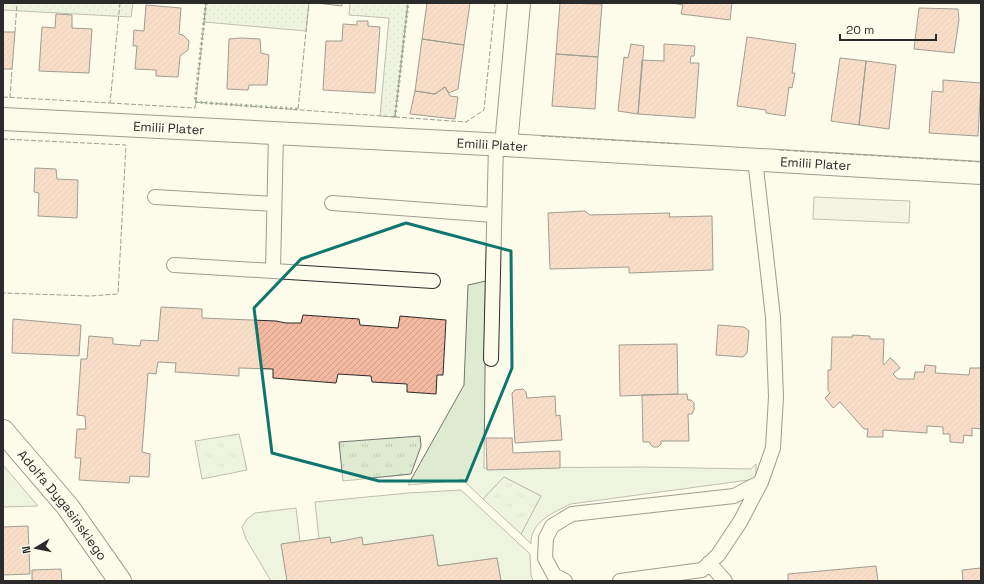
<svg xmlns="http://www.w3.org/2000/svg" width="984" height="584" viewBox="0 0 984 584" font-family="'Space Grotesk',sans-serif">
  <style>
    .grass { fill: #deebd1; stroke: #74746e }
    .park { fill: url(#park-tufts); stroke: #74746e }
    .garden { fill: url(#garden-dots); stroke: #74746e }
    .parking { fill: #eceadb; stroke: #74746e }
    .building { fill: url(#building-hatch); stroke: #2b2b2b }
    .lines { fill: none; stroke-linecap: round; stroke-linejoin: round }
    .lane-casing { stroke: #2b2b2b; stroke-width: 16 }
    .street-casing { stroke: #2b2b2b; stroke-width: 24 }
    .lane { stroke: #fdfbea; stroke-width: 14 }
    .street { stroke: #fdfbea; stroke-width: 22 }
    .hedge { stroke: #34623c; stroke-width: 3; stroke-dasharray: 2 3; stroke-linecap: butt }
    .fence { stroke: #2b2b2b; stroke-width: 1; stroke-dasharray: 5 2; stroke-linecap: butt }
    .marked { fill: none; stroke: #0f766e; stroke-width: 3; stroke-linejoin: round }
    .labels { text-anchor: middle; stroke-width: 3; stroke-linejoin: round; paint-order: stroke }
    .street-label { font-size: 13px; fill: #2b2b2b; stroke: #fdfbea }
  </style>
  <defs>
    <pattern id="park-tufts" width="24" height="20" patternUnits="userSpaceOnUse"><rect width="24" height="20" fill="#deebd1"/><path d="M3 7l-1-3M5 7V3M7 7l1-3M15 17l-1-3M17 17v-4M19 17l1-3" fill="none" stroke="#bfcab4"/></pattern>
    <pattern id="garden-dots" width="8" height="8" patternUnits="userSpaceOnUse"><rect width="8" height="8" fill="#deebd1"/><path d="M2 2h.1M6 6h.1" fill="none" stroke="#bfcab4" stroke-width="1.8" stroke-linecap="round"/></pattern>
    <pattern id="building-hatch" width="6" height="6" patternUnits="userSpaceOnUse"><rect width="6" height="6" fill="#f2b8a0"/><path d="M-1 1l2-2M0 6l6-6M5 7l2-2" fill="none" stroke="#d09e8a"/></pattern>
  </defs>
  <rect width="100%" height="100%" fill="#fdfbea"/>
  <path class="grass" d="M486 281 484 468 644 467 751 469 756 464V479L571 504C554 512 530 522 531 544L521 534 541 496 504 477 483 499 463 480 408 485 464 385 468 285Z
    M3 465 38 506 3 507Z
    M461 490 530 554 531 575 533 581H501L497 558 438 566 433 535 363 545 331 543 330 538 319 539 315 502 408 493Z
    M296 508 300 541 282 544 287 581H271L246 539 242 527 247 519 255 513Z"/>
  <path class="park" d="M239 434 247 470 202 479 195 441Z
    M420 436 421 446 411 474 343 481 339 442Z
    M504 477 541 496 521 534 483 499Z"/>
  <path class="garden" d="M3 3H133L131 17 3 10Z
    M206 3H309L306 31 204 22Z
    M350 3H408L395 117 380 116 389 18 349 15Z"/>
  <path class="parking" d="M814 197 910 201 909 223 813 219Z"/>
  <path class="building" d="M316 3H342V6Z
    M427 3H470L464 45 422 39Z
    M560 3 602 4 598 57 556 54Z
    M672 3H732L730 20 681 14 683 5Z
    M146 5 181 8 179 34 183 35 189 41 188 50 180 56 178 77 156 76V70L135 69 137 46H133L134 30 144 31Z
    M919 8 958 9 959 20 954 53 914 49Z
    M56 14 72 15V28L92 29 89 73 39 71 42 27 55 28Z
    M357 21H368V26L380 27 375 93 323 90 326 41H342L343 24 357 25Z
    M3 32H15L12 69H3Z
    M747 37 796 44 792 73H795L792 88 789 87 785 116 766 113V110L737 106Z
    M241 38 260 39 261 53 269 55 267 85H249L248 90 227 89 229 39Z
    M422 39 464 45 458 89 449 93 445 87 435 94 415 91Z
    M631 44 644 46 638 114 618 111 624 57 628 58Z
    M664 44 695 46 694 56H691L690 63H699L695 118 638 114 642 60 664 61Z
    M556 54 598 57 595 109 552 106Z
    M840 58 866 61 859 125 831 121Z
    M866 61 896 65 889 129 859 125Z
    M943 80 981 83 978 136 929 133 932 91 943 92Z
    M445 87 450 96 458 97 455 119 410 114 415 91 435 94Z
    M35 168 56 169 57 179 78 180 77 218 38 216 39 193 34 192Z
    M585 211 590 215 670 213 669 217 712 216 713 270 629 273V267L550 269 548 213Z
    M161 307 202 309V318L276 321 286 323H301L303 315 359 319 360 325 398 328 400 316 446 320 443 375H437L436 394 407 392V384L372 382 371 376 338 374 336 383 273 378V369L239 368V376L175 372 176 363 158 362 156 374 148 373 142 452 150 454 149 477 130 476 129 483 79 480 81 458H75L77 429H86L85 416 77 415 81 359H87L89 336 113 338V344L140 346 141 340 158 341Z
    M13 319 81 325 79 356 12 353Z
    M718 325 744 327 749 331 747 353 743 357 716 355Z
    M852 335 870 336V339H884L883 363 884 365 890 358 894 361 900 368 893 374 898 379H914L915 372H924L925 365 936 366 935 373 969 375 970 368H981V429L972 428V436L964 435 963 443 950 442V434H943V427L927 426V433L883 430V437H867L868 429H864L840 402 833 408 825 398 830 393 828 390V370H831L832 337H853Z
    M677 344 678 394 620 396 619 345Z
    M523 389 526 392 527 398 555 396 556 416 560 415 562 440 515 443 512 393 515 390Z
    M687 394 688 400H691L694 403V410L692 414H688L689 441H661V444L658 447H653L650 444V442H643L642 395Z
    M486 438H512L513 453 560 451V468L487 470Z
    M28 526 30 574 3 575V527Z
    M433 535 438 566 497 558 501 581H287L281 544 330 537 331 543 362 537 363 545Z
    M876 566 878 581H788V574Z
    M981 568V581H963L962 570Z
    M61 569 62 581H32V570Z"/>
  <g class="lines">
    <defs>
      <path id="lane" d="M155 197 274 204
        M332 203 494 215
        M174 265 273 271 276 133
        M273 271 433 281
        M491 359 496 144
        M709 563 725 581
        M565 581 554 575 545 558 546 538 552 526 572 514 734 496 761 482
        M620 581 702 570 718 555 740 522 761 482 773 448 776 397 773 317 755 159"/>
      <g id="street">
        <path id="s1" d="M3 119 506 145 981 173"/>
        <path d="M506 145 519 3"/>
        <path id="s2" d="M3 431 68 507 120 581"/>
      </g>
    </defs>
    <use href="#lane" class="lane-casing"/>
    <use href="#street" class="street-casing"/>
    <use href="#lane" class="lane"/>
    <use href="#street" class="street"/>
    <path class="hedge" d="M206 3 195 102 298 109
      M395 117 408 3"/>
    <path class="fence" d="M15 32 17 3
      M3 97 110 103 120 3
      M10 98 12 69
      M195 102 395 117 408 3
      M110 103 195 108 206 3
      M298 109 309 3
      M395 117 466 122 484 110 495 3
      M541 136 680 144
      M3 139 126 145 118 294 90 296 3 293
      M779 150 981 162"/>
  </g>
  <path d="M0 0H984V584H0ZM406 223 511 251 512 368 466 481H379L272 453 254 308 301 259Z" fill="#fdfbea" fill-opacity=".55" fill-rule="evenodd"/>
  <path class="marked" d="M406 223 511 251 512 368 466 481H379L272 453 254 308 301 259Z"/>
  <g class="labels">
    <g class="street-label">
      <text dy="5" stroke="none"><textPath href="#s1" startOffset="166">Emilii Plater</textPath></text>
      <text dy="5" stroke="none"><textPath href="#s1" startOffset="490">Emilii Plater</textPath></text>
      <text dy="5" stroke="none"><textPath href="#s1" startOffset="814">Emilii Plater</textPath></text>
      <text dy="5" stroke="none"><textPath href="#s2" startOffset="95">Adolfa Dygasińskiego</textPath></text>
    </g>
  </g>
  <rect width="984" height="584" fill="none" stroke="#2b2b2b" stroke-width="8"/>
  <g transform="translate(36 548) rotate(260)" stroke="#fdfbea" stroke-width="3" paint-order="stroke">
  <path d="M0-3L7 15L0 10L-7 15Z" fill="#2b2b2b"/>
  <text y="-6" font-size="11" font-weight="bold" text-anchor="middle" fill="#2b2b2b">N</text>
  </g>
  <path d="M840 34v6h96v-6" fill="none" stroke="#2b2b2b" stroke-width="2"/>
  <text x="846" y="34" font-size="12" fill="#2b2b2b" stroke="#fdfbea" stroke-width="3" paint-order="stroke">20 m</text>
</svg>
